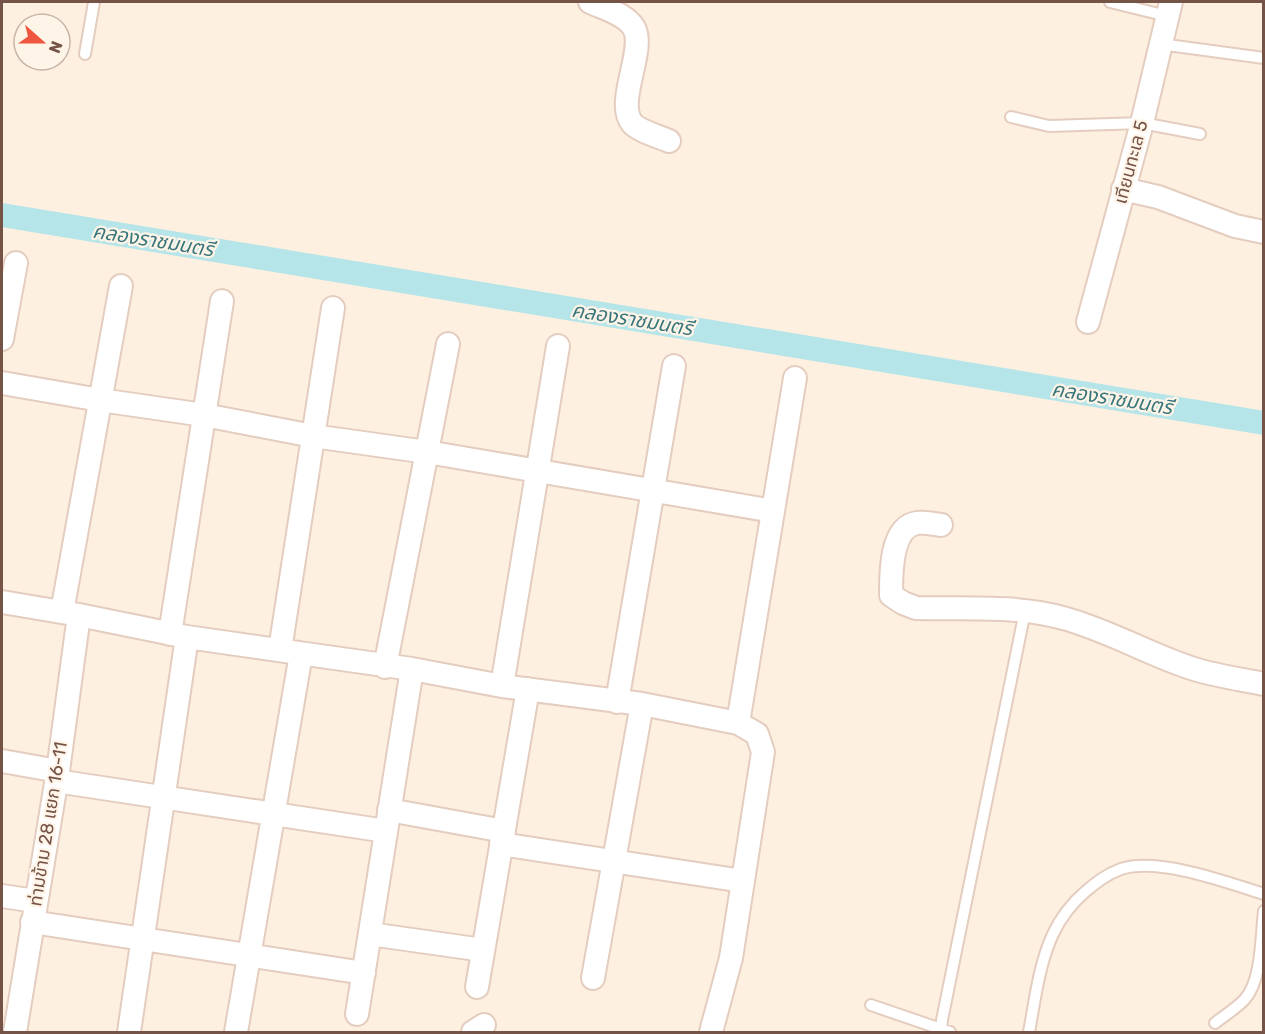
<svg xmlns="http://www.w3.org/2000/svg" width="1265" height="1034" viewBox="0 0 1265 1034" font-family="Rubik,'Noto Sans Thai',sans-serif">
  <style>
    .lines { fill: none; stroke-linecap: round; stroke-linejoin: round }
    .canal { stroke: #b5e5e8; stroke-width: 24 }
    .lane-casing { stroke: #e4cdbf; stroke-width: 14 }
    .street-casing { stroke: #e4cdbf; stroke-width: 26 }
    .lane { stroke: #fff; stroke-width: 10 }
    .street { stroke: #fff; stroke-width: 22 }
    .labels { text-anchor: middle; stroke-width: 4.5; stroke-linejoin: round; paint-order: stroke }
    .street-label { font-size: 18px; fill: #765347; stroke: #fff4e8 }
    .water-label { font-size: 20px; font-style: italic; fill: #3a777c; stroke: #fff4e8 }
  </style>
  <rect width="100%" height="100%" fill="#fdf0e1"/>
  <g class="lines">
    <path class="canal" d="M2 215 1264 423"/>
    <defs>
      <path id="lane" d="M1110 2 1167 16
        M1160 44 1264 58
        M85 54 94 2
        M1011 117 1049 126 1142 123 1200 134
        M871 1005 941 1029
        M1215 1023C1225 1015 1237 1008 1245 999 1262 980 1261 935 1264 911
        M950 1032 941 1029 942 1020 1025 611
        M1029 1032C1035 1000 1039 964 1053 934 1061 917 1072 903 1086 891 1097 882 1107 874 1121 869 1158 857 1226 882 1264 894"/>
      <path id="street" d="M590 2C603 8 626 14 634 28 646 50 615 102 632 123 637 130 660 137 669 141
        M1123 189 1158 197 1235 226 1264 232
        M1088 322 1142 123 1171 2
        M2 339 16 263
        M2 383 100 400 204 415 313 436 427 452 773 511
        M941 525C933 524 924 522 917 523 890 527 891 575 891 595L903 603 916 608C964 609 1016 605 1063 618 1108 630 1148 654 1191 668 1215 676 1240 679 1264 684
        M2 602 79 615 187 637 412 669 502 686 642 704 738 723 757 734 763 752 731 958 711 1032
        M62 612 121 286
        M170 634 222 301
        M280 650 333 308
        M385 667 448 344
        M502 686 558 346
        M617 702 674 366
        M738 723 795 378
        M2 761 58 771
        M56 781 386 831
        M389 810 504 831
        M501 844 743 881
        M2 896 35 901
        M32 922 364 973
        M370 934 483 950
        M593 978 642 704
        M477 987 528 689
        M357 1014 412 669
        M15 1032 58 771 79 615
        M129 1032 187 637
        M236 1032 301 654
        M473 1032 484 1025"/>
    </defs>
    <use href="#lane" class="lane-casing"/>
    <use href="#street" class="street-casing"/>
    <use href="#lane" class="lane"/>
    <use href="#street" class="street"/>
  </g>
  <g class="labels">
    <g class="street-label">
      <text transform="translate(1131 162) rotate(-75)" y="6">เทียนทะเล 5</text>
      <text transform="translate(48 824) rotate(-81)" y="6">ท่ามข้าม 28 แยก 16-11</text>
    </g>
    <g class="water-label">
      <text transform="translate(153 240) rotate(9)" y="7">คลองราชมนตรี</text>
      <text transform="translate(632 319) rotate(9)" y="7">คลองราชมนตรี</text>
      <text transform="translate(1112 398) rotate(9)" y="7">คลองราชมนตรี</text>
    </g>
  </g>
  <rect width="1265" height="1034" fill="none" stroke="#765347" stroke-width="6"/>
  <g transform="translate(42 42) rotate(111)"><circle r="28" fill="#fff4e8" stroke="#c8b4a8" stroke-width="1.5"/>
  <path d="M0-4.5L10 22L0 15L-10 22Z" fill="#ee563f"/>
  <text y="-9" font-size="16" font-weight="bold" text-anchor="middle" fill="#765347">N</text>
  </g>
</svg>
